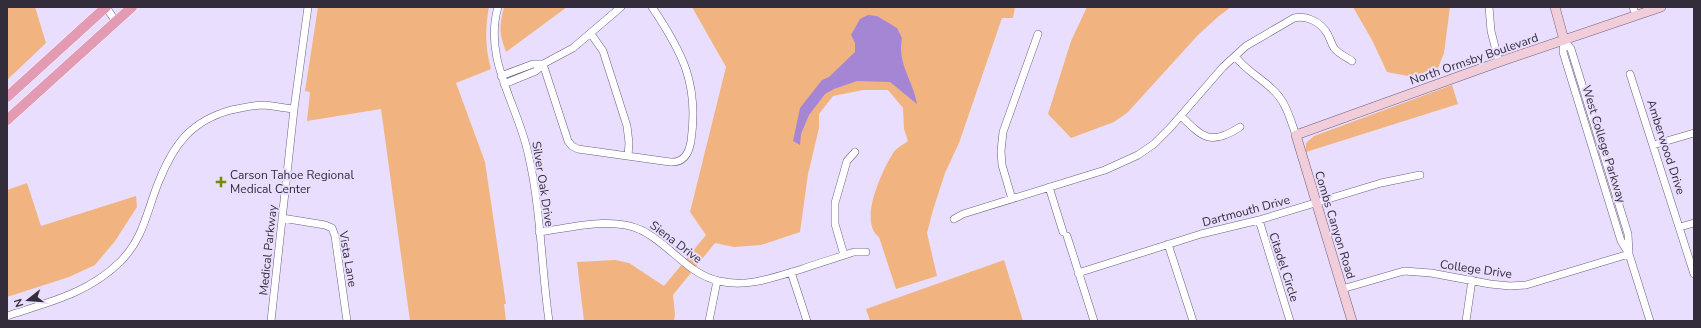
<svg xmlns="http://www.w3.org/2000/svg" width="1701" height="328" viewBox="0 0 1701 328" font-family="'Nunito Sans',sans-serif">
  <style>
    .green { fill: #f1b480 }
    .water { fill: #a586d5 }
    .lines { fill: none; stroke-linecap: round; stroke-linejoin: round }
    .street-casing { stroke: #6c5f81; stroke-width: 8 }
    .secondary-casing { stroke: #6c5f81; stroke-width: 10 }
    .primary-casing { stroke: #fff; stroke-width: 11 }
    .street { stroke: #fff; stroke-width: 7 }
    .secondary { stroke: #f1ccd9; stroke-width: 9 }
    .primary { stroke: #e39ab3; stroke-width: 10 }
    .poi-dot { fill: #728b00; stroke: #e9defd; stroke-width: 1.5 }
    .labels { text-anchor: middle; stroke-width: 4; stroke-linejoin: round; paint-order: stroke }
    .street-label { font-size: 12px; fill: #322c3b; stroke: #e9defd }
    .poi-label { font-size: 12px; fill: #322c3b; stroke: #e9defd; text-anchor: start }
  </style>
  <rect width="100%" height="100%" fill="#e9defd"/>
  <path class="green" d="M7 7H35L46 43 7 80Z
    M318 7H489C485 28 485 48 491 69L456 83 485 162 506 304H504L506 321H410L381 109 307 121 310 92 305 91Z
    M504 7H567L506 52C499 32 499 28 504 7Z
    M692 7H1015L1013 18H1002L959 143 945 173 933 210 927 233 937 276 896 289 879 237C858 222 882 171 892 155 895 148 903 145 908 141L904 129 903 108 888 90H863L833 96 819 114V128L808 174 800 232 761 245 734 247 715 243 673 295 675 314 674 321H584L577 262 615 260 629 263 664 286 706 235 690 212 726 67Z
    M1087 7H1231L1219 16 1198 35 1128 112 1114 122 1071 138 1048 114 1071 41Z
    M1353 7H1450L1444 53 1438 68 1413 77 1387 72 1372 40Z
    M1452 85 1458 104 1306 152V143L1314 136Z
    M27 183 41 226 136 196 137 207 115 241 95 265 69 277 7 297V190Z
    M1004 260 1023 321H870L866 309Z"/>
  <path class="water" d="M868 15 877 16 897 28 902 38C897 64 913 80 917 104L890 82 857 81 834 89 825 94 809 115 801 134 800 145 793 141 800 108 822 80 829 77 855 52V43L851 35 860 19Z"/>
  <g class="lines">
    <defs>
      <path id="street" d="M106 7 116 22
        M498 7C483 59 517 103 528 153 541 208 541 265 549 321
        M1489 7 1491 31 1499 62
        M1633 7 1636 16
        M591 34 603 51 627 126 629 143 628 156
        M1564 40 1571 49 1628 234 1629 254 1650 321
        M1564 40 1563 52 1621 241 1629 254
        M1235 56C1246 71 1260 77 1272 89 1286 101 1290 119 1296 135
        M543 64 568 141 572 146 578 149 670 162C684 163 689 153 691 141 699 84 683 53 652 7
        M1630 74 1694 274
        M501 76 533 64H543
        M504 84 536 71 543 64 573 48 621 7
        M1181 116C1203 138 1211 146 1240 127
        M1653 145 1694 133
        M1049 187 1063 232
        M1012 199 1002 165 1001 151 1003 132 1038 34
        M282 218 325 225 332 228 335 236 347 321
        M954 219 963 214 1105 170 1138 155 1154 144 1170 128 1223 67 1246 46 1294 18C1307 15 1320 22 1327 33 1330 38 1331 43 1334 48 1339 54 1346 57 1352 61
        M1259 220 1290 321
        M1680 227 1694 223
        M539 232C570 228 613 216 641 230 669 243 687 274 719 281 748 288 774 277 802 269 819 263 836 258 854 252H866
        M1067 236 1094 321
        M1168 244 1193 321
        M844 255 835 224V203L847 161 855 152
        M791 272 807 321
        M1078 273 1201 234 1259 220 1381 183 1420 175
        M1342 289 1404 271 1431 273 1490 284 1510 286 1526 285 1629 254
        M7 316C49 302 87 294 120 262 144 238 147 210 159 181 174 144 191 121 231 110 242 108 253 105 264 105 274 106 284 108 294 109
        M271 321 294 109 308 7
        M709 321 717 281
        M1466 321 1472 280"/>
      <path id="secondary" d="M1555 7 1564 40
        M1352 321 1296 135 1499 62 1661 7"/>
      <path id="primary" d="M7 97 106 7
        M7 120 132 7"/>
    </defs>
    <use href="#street" class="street-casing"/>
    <use href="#secondary" class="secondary-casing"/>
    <use href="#primary" class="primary-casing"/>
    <use href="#street" class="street"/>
    <use href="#secondary" class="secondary"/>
    <use href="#primary" class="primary"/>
  </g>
  <path class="poi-dot" d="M219 176h4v4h4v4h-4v4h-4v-4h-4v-4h4z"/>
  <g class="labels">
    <g class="street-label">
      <text transform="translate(1474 59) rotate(-19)" y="4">North Ormsby Boulevard</text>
      <text transform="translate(1604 144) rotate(73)" y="4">West College Parkway</text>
      <text transform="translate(1666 147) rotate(72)" y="4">Amberwood Drive</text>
      <text transform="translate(543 184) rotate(81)" y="4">Silver Oak Drive</text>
      <text transform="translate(1246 211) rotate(-15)" y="4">Dartmouth Drive</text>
      <text transform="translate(1335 225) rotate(73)" y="4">Combs Canyon Road</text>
      <text transform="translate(676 242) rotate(37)" y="4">Siena Drive</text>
      <text transform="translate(268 250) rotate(-84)" y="4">Medical Parkway</text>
      <text transform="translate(348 259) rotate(80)" y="4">Vista Lane</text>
      <text transform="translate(1284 267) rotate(72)" y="4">Citadel Circle</text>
      <text transform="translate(1476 269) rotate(8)" y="4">College Drive</text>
    </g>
    <g class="poi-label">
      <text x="230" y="179">Carson Tahoe Regional<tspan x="230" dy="14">Medical Center</tspan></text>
    </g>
  </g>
  <rect width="1701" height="328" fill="none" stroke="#322c3b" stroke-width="16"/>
  <g transform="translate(28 300) rotate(253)" stroke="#e9defd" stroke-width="3" paint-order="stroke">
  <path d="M0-3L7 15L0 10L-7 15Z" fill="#322c3b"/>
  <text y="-6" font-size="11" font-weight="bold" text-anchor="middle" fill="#322c3b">N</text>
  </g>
</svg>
